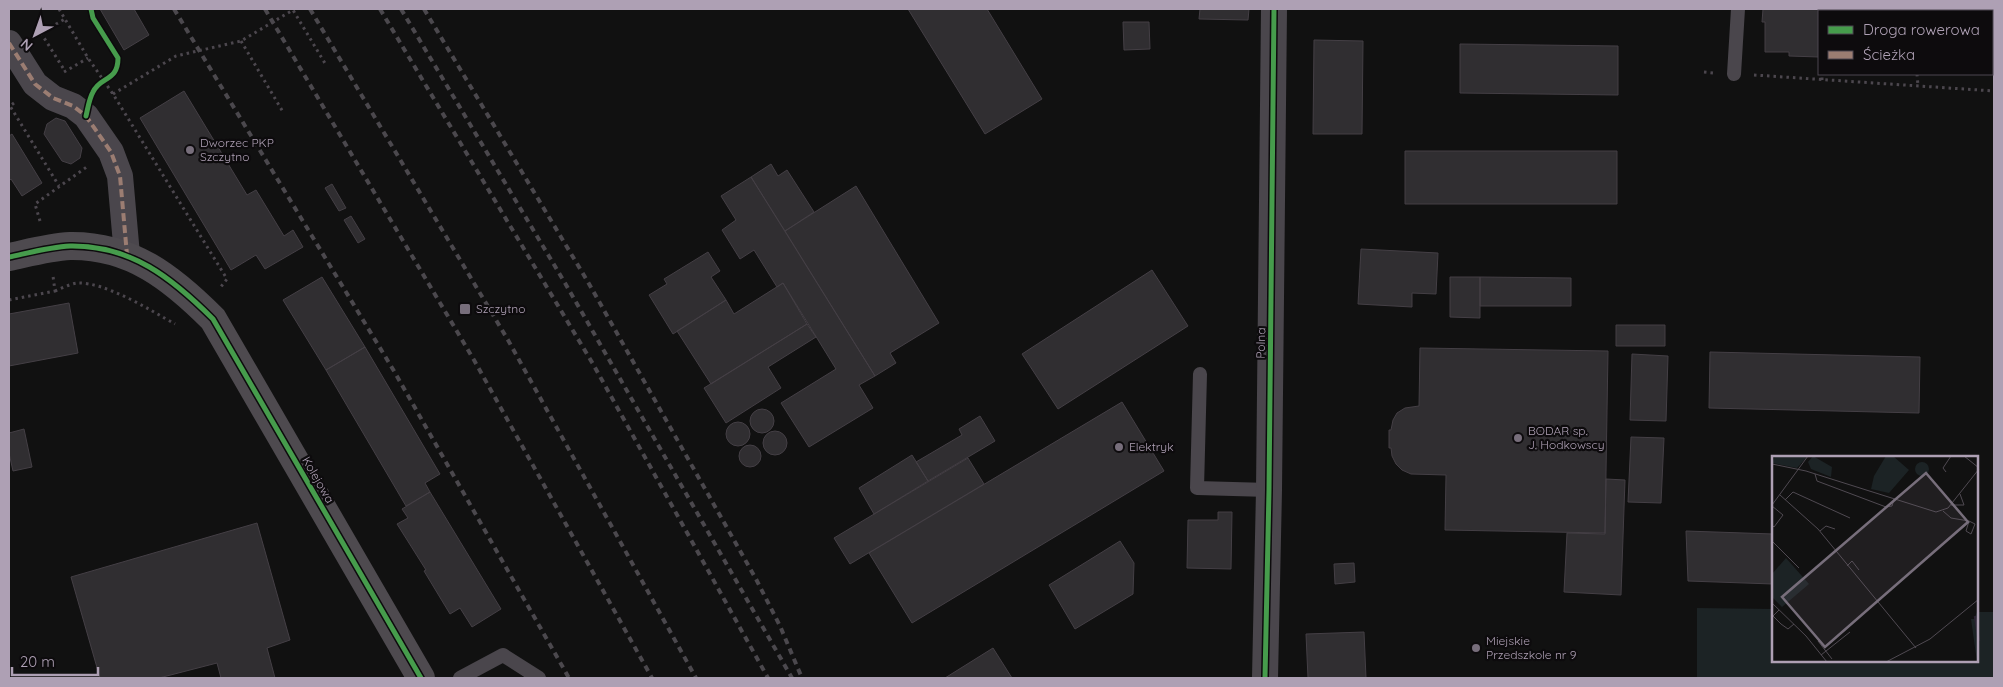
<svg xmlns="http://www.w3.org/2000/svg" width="2003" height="687" viewBox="0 0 2003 687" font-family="Quicksand,sans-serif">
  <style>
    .green { fill: #1c2325 }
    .building { fill: #302e31; stroke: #443f45 }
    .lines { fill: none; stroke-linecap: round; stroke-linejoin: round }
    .path { stroke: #4c474e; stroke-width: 3; stroke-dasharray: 2.5 4; stroke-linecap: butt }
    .lane { stroke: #4a464c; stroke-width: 14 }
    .street { stroke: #4a464c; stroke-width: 26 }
    .secondary { stroke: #4e4a4f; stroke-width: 28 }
    .rail { stroke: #4b484d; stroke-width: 4; stroke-dasharray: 6 5; stroke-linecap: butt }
    .quiet { stroke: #9b7d72; stroke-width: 4; stroke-dasharray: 8 4; stroke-linecap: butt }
    .cycleway-casing { stroke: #0d0b0d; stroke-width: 8 }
    .cycleway { stroke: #469c4c; stroke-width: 5 }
    .poi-dot { fill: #776e7b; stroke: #0d0b0d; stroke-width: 2 }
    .labels { text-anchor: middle; stroke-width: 4.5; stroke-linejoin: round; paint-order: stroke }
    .poi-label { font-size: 12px; fill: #aea0b4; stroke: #0d0b0d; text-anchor: start }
    .street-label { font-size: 12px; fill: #aea0b4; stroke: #0d0b0d }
    .inset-river { fill: none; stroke: #2b2433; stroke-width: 2.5 }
    .inset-road { fill: none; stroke: #504a52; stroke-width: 1 }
    .view { fill: #776e7b; fill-opacity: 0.15; stroke: #776e7b; stroke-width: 2.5 }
    .inset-edge { fill: none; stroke: #aea0b4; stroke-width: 2.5 }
  </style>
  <rect width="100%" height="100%" fill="#111"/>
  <path class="green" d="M1697 608 1773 609V661H1977V612H1994V678H1697Z"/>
  <path class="building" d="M100 9H134L149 35 124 50Z
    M908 9H987L1042 99 985 134Z
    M1200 9H1249L1248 20 1199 19Z
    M1763 9H1985V11H1819V62V57L1789 56V52H1765V22H1762Z
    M1123 22H1149L1150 49 1124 50Z
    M1314 40 1363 41 1362 134H1313Z
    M1460 44 1618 46V95L1460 93Z
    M184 91 247 195 256 190 284 236 293 230 303 247 265 269 256 255 231 270 140 118Z
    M56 118 65 121 82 148 80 158 71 164 62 161 44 134 47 124Z
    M12 134 42 183 22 196 11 179 9 181V136Z
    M1405 151H1617V204H1405Z
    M771 164 778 176 787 170 814 212 785 231 751 177Z
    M751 177 875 376 859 385 873 408 809 447 781 403 836 369 783 283 777 287 754 250 740 259 722 230 736 220 721 196Z
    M332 184 346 208 339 211 325 188Z
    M856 186 939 323 890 353 896 363 875 376 785 231Z
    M351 216 365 239 358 243 344 220Z
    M1361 249 1438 253 1436 294 1412 293V307L1358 304Z
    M708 252 720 271 711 277 726 300 673 334 649 295 667 284 664 279Z
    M1152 270 1188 326 1058 409 1022 354Z
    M322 277 365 347 326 370 283 300Z
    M1450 277H1480V318L1450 317Z
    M1480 277 1571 278V306H1480Z
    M783 283 807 324 711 384 677 331 726 300 734 314Z
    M69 303 78 353 9 366V314Z
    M807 324 816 337 768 367 781 388 726 423 704 388Z
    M1616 325H1665V346H1616Z
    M365 347 440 474 425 483 430 492 406 506 326 370Z
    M1420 348 1608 351 1605 533 1445 530 1446 475 1411 474 1402 470 1396 464 1392 456 1391 448H1389V430H1391L1393 420 1397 413 1405 408 1419 406Z
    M1710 352 1920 357 1919 413 1709 408Z
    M1632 354 1668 356 1666 421 1630 420Z
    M1122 402 1164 471 912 623 869 553Z
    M750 421a12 12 0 1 1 24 0a12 12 0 1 1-24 0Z
    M980 416 995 441 928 481 916 462 962 435 959 429Z
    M726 434a12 12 0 1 1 24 0a12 12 0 1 1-24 0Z
    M24 429 32 467 13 471 9 453V433Z
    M763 443a12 12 0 1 1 24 0a12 12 0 1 1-24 0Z
    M1631 437 1664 438 1661 503 1628 502Z
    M739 456a11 11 0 1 1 22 0a11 11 0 1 1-22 0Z
    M912 455 928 481 874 514 859 488Z
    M968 458 984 484 850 564 834 538Z
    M1606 479 1625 480 1621 595 1564 592 1567 533 1605 534Z
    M430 492 501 609 472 627 460 608 450 614 424 571 426 570 397 524 408 518 402 509Z
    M1218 512H1232L1231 569 1187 568 1188 520H1218Z
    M257 523 290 640 267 648 275 678H221L217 663 159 678H100L71 577Z
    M1686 531 1773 534V584L1688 581Z
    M1120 541 1134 563 1133 594 1075 629 1049 585Z
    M1354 563 1355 582 1335 584 1334 564Z
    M1364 632 1366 678H1308L1306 634Z
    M993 648 1012 678H945Z"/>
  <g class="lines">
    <path class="path" d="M59 9 88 58 113 94 227 279 220 288
      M241 41 283 112
      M63 68 41 33 65 19
      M64 72 88 58
      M1704 72 1713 73
      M1917 74 1918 86
      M1754 75 1994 91
      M1822 80V74
      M113 94 176 56 241 41 293 10 326 65
      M14 103 10 106 59 186
      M40 221 35 204 88 166
      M55 291C62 288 70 284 77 283 106 282 150 310 175 324
      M9 300 55 291 53 276"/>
    <path class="lane" d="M1734 74 1738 9
      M1200 374 1197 488 1269 490
      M460 678 503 655 539 678"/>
    <path class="street" d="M9 43 35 84 53 98 73 106 86 116 111 152 120 176 127 255
      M1265 678 1269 490 1274 9"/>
    <path class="secondary" d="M9 257C28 253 50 247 70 246 131 245 172 278 213 319L421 678"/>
    <path class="rail" d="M174 9 394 371 569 678
      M265 9 474 360 652 678
      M310 9 508 340 696 678
      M380 9 593 364 768 678
      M401 9 565 283 792 678
      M424 9 588 282 756 579 780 626 802 678"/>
    <path class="quiet" d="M9 43 35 84 53 98 73 106 86 116 111 152 120 176 127 255"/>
    <defs>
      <path id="cycleway" d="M86 116C88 108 89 99 93 92 100 76 118 82 118 58L93 18 91 9
        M9 257C28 253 50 247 70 246 131 245 172 278 213 319L421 678
        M1265 678 1269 490 1274 9"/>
    </defs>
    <use href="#cycleway" class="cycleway-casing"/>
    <use href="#cycleway" class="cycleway"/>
  </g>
  <g class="poi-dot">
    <circle cx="190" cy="150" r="5"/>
    <rect x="459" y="303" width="12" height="12" rx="2.5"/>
    <circle cx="1518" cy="438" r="5"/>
    <circle cx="1119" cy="447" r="5"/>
    <circle cx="1476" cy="648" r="5"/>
  </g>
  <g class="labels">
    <g class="poi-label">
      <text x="200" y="147">Dworzec PKP<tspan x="200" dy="14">Szczytno</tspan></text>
      <text x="476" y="313">Szczytno</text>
      <text x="1528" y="435">BODAR sp.<tspan x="1528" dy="14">J. Hodkowscy</tspan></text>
      <text x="1129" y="451">Elektryk</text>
      <text x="1486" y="645">Miejskie<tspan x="1486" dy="14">Przedszkole nr 9</tspan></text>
    </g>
    <g class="street-label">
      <text transform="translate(1261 343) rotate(-89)" y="4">Polna</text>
      <text transform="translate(318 480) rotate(60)" y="4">Kolejowa</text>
    </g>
  </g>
  <g transform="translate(1772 456)">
    <rect width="206" height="206" fill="#111"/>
    <path d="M3 0H36L25 12 0 7ZM41 0 60 11 59 21 39 13 36 6ZM114 0H121L137 14 117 37 99 33 102 20ZM143 13a7 7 0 1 1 14 0a7 7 0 1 1-14 0ZM14 102 37 128 10 151 0 141V118ZM206 154 207 206H205L199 163H202Z" fill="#1c2325"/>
    <path class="inset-river" d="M203 160 207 185"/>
    <path class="inset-road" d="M192 0 207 12M0 8 34 15 164 56 176 52 207 13M174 16 171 12 179 0M43 18 45 25 114 51 120 50 122 43M8 39 46 73 144 192M13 44 21 36 78 62M0 49 36 0M179 49H192L188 38M0 50 11 59 2 71 0 69M171 55 179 62 197 65 194 75 199 78 203 68 197 65M48 75 54 70 63 73M0 85 27 112M75 110 80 105 87 114M0 147 34 180 55 206M7 154 1 160 9 168 16 173 22 168M46 185 60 203M49 199 78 176M114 206 158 183 207 143"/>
    <path class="view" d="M154 17 196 66 53 191 10 141Z"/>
    <rect width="206" height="206" class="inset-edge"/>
  </g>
  <rect width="2003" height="687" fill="none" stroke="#aea0b4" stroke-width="20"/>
  <rect x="1818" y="10" width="175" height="65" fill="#0d0b0d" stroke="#4d4750"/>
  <rect x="1828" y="26" width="25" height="8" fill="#469c4c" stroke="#4d4750"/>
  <text x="1863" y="35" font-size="15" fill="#aea0b4">Droga rowerowa</text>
  <rect x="1828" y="51" width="25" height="8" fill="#9b7d72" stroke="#4d4750"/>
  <text x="1863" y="60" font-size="15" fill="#aea0b4">Ścieżka</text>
  <g transform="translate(35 35) rotate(221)" stroke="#0d0b0d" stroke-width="4" paint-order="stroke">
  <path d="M0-4L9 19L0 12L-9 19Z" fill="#aea0b4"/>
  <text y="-8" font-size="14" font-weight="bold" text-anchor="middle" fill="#aea0b4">N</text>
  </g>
  <path d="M12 667v8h86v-8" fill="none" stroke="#aea0b4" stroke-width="2.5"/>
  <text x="20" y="667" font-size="15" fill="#aea0b4" stroke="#0d0b0d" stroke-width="4" paint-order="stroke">20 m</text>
</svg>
